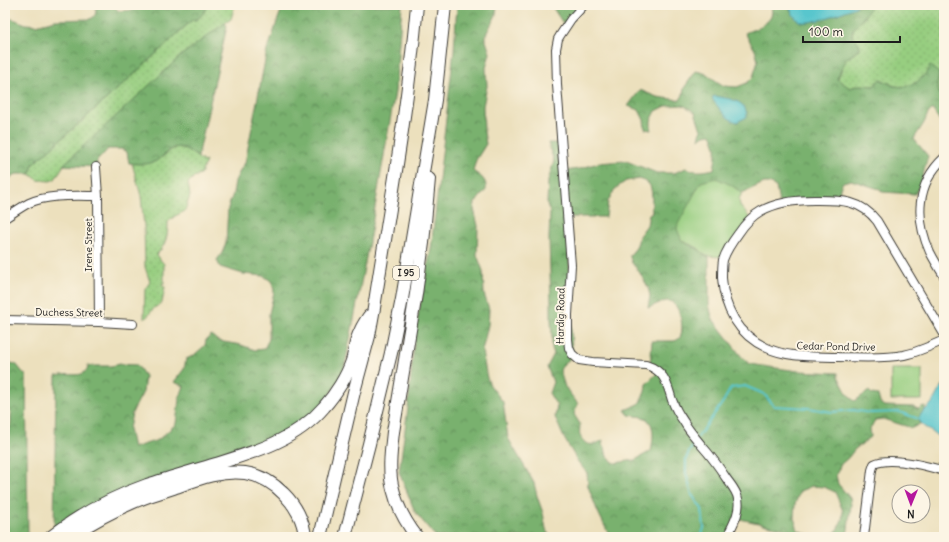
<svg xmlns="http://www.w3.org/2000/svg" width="949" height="542" viewBox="0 0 949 542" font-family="Delius,sans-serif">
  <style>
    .grass { fill: url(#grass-dots); stroke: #5a754e }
    .forest { fill: url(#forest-crowns); stroke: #4a6645; fill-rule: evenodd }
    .park { fill: #97ce80; stroke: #5a754e }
    .water { fill: #59c6cd; stroke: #3a7174 }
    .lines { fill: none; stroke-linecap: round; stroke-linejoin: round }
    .stream { stroke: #59c6cd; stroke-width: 2 }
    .minor-casing { stroke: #3b3934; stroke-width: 10 }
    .highway-casing { stroke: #3b3934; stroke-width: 14 }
    .minor { stroke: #fff; stroke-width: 8 }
    .highway { stroke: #fff; stroke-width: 12 }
    .labels { text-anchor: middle; stroke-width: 4; stroke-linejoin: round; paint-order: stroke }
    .shield { fill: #fcf5e5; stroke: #5f5d58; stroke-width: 1 }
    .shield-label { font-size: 9px; font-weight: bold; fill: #1c1c1c }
    .street-label { font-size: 10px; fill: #1c1c1c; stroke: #fcf5e5 }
  </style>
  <defs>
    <pattern id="grass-dots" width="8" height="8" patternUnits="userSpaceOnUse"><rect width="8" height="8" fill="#97ce80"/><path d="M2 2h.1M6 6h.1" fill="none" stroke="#82b06e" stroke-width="1.8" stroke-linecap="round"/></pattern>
    <pattern id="forest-crowns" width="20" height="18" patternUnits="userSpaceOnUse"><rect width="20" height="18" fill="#79b16e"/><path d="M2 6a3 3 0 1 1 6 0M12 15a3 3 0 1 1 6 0" fill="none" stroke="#628f5a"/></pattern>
  </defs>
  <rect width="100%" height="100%" fill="#fcf5e5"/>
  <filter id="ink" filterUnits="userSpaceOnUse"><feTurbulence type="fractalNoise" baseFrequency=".025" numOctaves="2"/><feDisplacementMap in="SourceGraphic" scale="8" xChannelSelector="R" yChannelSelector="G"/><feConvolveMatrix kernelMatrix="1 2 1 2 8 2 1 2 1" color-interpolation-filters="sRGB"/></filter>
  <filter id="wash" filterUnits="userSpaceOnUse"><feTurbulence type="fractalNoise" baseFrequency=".012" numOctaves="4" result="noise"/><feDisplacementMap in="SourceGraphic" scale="16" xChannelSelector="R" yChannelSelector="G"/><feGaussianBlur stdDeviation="0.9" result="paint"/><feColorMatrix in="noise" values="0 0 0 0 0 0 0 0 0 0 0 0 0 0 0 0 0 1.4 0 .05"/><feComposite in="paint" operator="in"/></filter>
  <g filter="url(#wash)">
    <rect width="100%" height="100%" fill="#ece0bd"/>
    <path class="grass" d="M209 5H235L231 19 183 54 64 165 55 179 50 181 38 180 30 174 33 164 130 78 192 20H196Z
      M872 5H944V97L940 95 937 86 939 73 925 75 917 82 905 87 894 86 881 79 874 86 860 85 850 88 837 80 846 59 860 49 859 43 852 36 853 29 861 21Z
      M177 147 186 149 204 162 206 161 201 174 194 177 188 183 190 196 185 211 175 216 168 222C168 236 166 245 156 255L164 264V283L161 285 165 287 162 303 154 308 146 318 144 319 145 289 150 282 145 267 144 226 141 196 132 163C142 164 151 164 161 158 167 154 169 150 177 147Z"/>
    <path class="forest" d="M112 5 119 11 133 10 137 5H151L156 9H169L176 5 188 7 199 5H209C204 11 201 20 192 20L130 78 33 164 30 174H17L5 181V19H13L26 24 36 25 55 20 90 19C96 17 96 12 96 7L108 6Z
      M284 5H402L395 92 369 242 343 375 312 420 54 534 56 376C58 376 60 375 62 375 72 373 85 379 88 366H111L120 364 137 365 145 376 143 392 132 413 129 429 133 448 158 440 176 424 179 399 184 386 174 382 184 369 186 359 193 356 202 348 205 345 206 340 211 335 218 341 241 345 255 350 264 349 269 339V314L274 292 273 285 271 281 264 276 243 274 220 267 217 260 222 253 226 243 228 208 233 194 235 181 243 165H244L245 163 267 50C274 35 276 20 284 5Z
      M457 5H497L496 15 486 34V41L490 53 486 68 487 86 483 106 484 132 486 144 476 160 473 171C481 177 487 179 486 190L475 203 474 209 478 226 477 255 483 271 484 294 489 309 488 325 482 351 487 378 490 385 503 402 508 438 534 483 537 496 543 513 546 529 550 537H436L415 512 399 472 408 408 415 332 431 249 454 50Z
      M553 5H583L566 28 553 8Z
      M771 5H788L795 17 856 7 858 5H872L861 21 853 29 852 36 859 43 860 49 846 59 837 79 850 88 860 85 874 86 880 79 894 86 905 87 917 82 925 75 930 66 939 73 937 86 940 95 944 97V127L932 109C927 115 927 115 925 121 922 127 917 133 914 139L928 156 921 183 915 194 882 192 879 189 851 180 843 182 840 188 839 201 779 203 776 187 769 183H764L742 193 731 185 682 241 698 249 706 256H709V304L712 318 741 356 750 364 776 368 799 371 838 373V376C843 385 847 397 855 401L869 391 872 394 878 395 880 403 884 406 915 407V408L919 409 921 407 925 406V409L921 414 918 420 920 424 912 428 883 419 875 420 870 429 871 437 855 449 848 458 841 464 836 475 838 484 850 498 851 505 847 537H804L789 530 736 518 727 537H610L597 510 588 486 587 473 578 462 564 438 555 417 557 406 549 393 553 382 547 367 554 354 552 348V337L551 319V304L549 238 550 213 547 204 548 181 554 161 548 143H561L564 171 579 169 598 163 626 161 657 173H674L686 168C695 173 705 171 714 169 715 162 717 154 716 147 715 143 713 138 711 134L705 135 699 139 701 130 695 112 683 105 666 106 656 111 651 121V130L645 129 644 120 639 110 628 106 640 90 657 97 680 100 683 95 684 88 696 71 707 74 712 78 724 86 737 87 747 83 753 77 758 61 755 50 745 33C758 27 776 23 771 5ZM639 179C642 180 646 181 648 183 654 189 651 204 652 212L649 214 647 225 639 236 638 242 635 249 630 255V257L632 263 640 273 648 287 650 296 648 308C653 306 660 302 666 301 679 299 684 325 681 335 680 338 678 340 674 341H652L650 366 657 373 646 384 645 392 639 404 625 410 629 415C634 416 640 416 645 418 656 424 653 440 651 451L635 460 615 463 607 457 605 447 602 445 603 440C594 446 584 447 580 435 579 432 580 428 580 425 579 421 575 417 574 414L578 404 565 387 560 371 561 368 572 356 568 217H606L608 201 616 188 626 181ZM812 486 824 487 835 492 843 511 842 520 836 532 825 537 809 535 798 530 794 518 795 504 800 491Z
      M225 23 227 26 198 157C187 150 179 142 167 152 163 156 159 160 154 162 146 165 137 164 129 163L127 152 121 149H108L97 161 96 167 63 165 183 54Z
      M5 362 16 364 25 375H26L28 537H5V479L8 434 11 423V414L5 404Z"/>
    <path class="park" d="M716 178 731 185 742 193 739 199 740 206 751 219 723 257 706 256 698 248 682 241 677 229 678 224 701 182Z
      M891 369H922V400H891Z"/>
    <path class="water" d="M788 5H858L856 7C845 11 808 27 799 21 793 17 791 10 788 5Z
      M715 96C728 99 747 99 747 117L737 122C727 119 725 115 719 108 716 104 713 102 712 97Z
      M942 385H944V439H943L941 438 940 439C934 431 922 428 918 420L921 414 932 403Z"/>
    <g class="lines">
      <path class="stream" d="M698 437 723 402 731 388 745 386 764 394 774 406 809 408 832 412 853 410 871 413 899 412 919 419
        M695 442 689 452 686 459V473L692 495 702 509 704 528 701 537"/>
    </g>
  </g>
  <g filter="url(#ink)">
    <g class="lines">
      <defs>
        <path id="minor" d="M584 5 571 19 561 34 558 39 556 49 557 85 571 265 568 315V339L569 348 572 354 579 360 593 362 646 365C665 371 667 384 672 400 675 408 679 415 684 422 689 431 696 438 702 446 711 456 719 467 726 478 731 485 737 491 738 499 741 512 732 526 727 537
          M944 158C916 184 915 219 930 252 934 260 939 268 944 276
          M96 167 98 196 99 322
          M5 218C13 213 21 207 29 203 48 194 77 196 98 196
          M5 320 99 322 133 324
          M944 334 877 221C860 199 840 200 814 200 797 200 777 202 761 211 752 216 744 225 738 234 732 242 726 251 723 260 722 266 722 272 722 278 724 308 738 335 767 348 789 358 814 356 838 357 860 357 883 359 904 355 918 352 931 346 944 340
          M864 537 872 470 874 464C891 456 927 466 944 471"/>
        <path id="highway" d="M51 537C79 515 113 497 147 485 169 478 193 471 216 464 255 452 296 440 324 407 335 395 347 376 352 361 355 351 355 340 360 332 362 326 366 321 369 316
          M69 537C90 523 112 511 136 501 149 495 163 492 176 487 198 479 221 470 245 473 260 475 273 483 284 494 295 505 304 521 305 537
          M320 537 354 392 369 336 374 308C390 207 408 107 417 5
          M345 537 369 444 391 353 402 299 435 100 445 5
          M417 537C406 523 397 506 393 489 388 472 391 450 393 432L416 294 423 243 429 179"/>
      </defs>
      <use href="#minor" class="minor-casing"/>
      <use href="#highway" class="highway-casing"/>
      <use href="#minor" class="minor"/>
      <use href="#highway" class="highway"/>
    </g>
  </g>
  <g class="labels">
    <rect class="shield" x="393" y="266" width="26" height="14" rx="3"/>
    <g class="shield-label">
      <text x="406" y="276">I 95</text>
    </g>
    <g class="street-label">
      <text transform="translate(88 245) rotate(-90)" y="4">Irene Street</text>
      <text transform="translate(69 312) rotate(1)" y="4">Duchess Street</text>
      <text transform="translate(560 316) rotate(-89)" y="4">Hardig Road</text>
      <text transform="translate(836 346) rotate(1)" y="4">Cedar Pond Drive</text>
    </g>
  </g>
  <rect width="949" height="542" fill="none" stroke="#fcf5e5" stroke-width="20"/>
  <g transform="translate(911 504) rotate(181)"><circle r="19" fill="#fcf5e5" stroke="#a29e95"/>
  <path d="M0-3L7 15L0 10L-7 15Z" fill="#b5179e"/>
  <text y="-6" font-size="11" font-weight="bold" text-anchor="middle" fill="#1c1c1c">N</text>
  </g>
  <path d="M803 36v6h97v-6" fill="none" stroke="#1c1c1c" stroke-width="2"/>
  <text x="809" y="36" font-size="12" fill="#1c1c1c" stroke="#fcf5e5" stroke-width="3" paint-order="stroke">100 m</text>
</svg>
